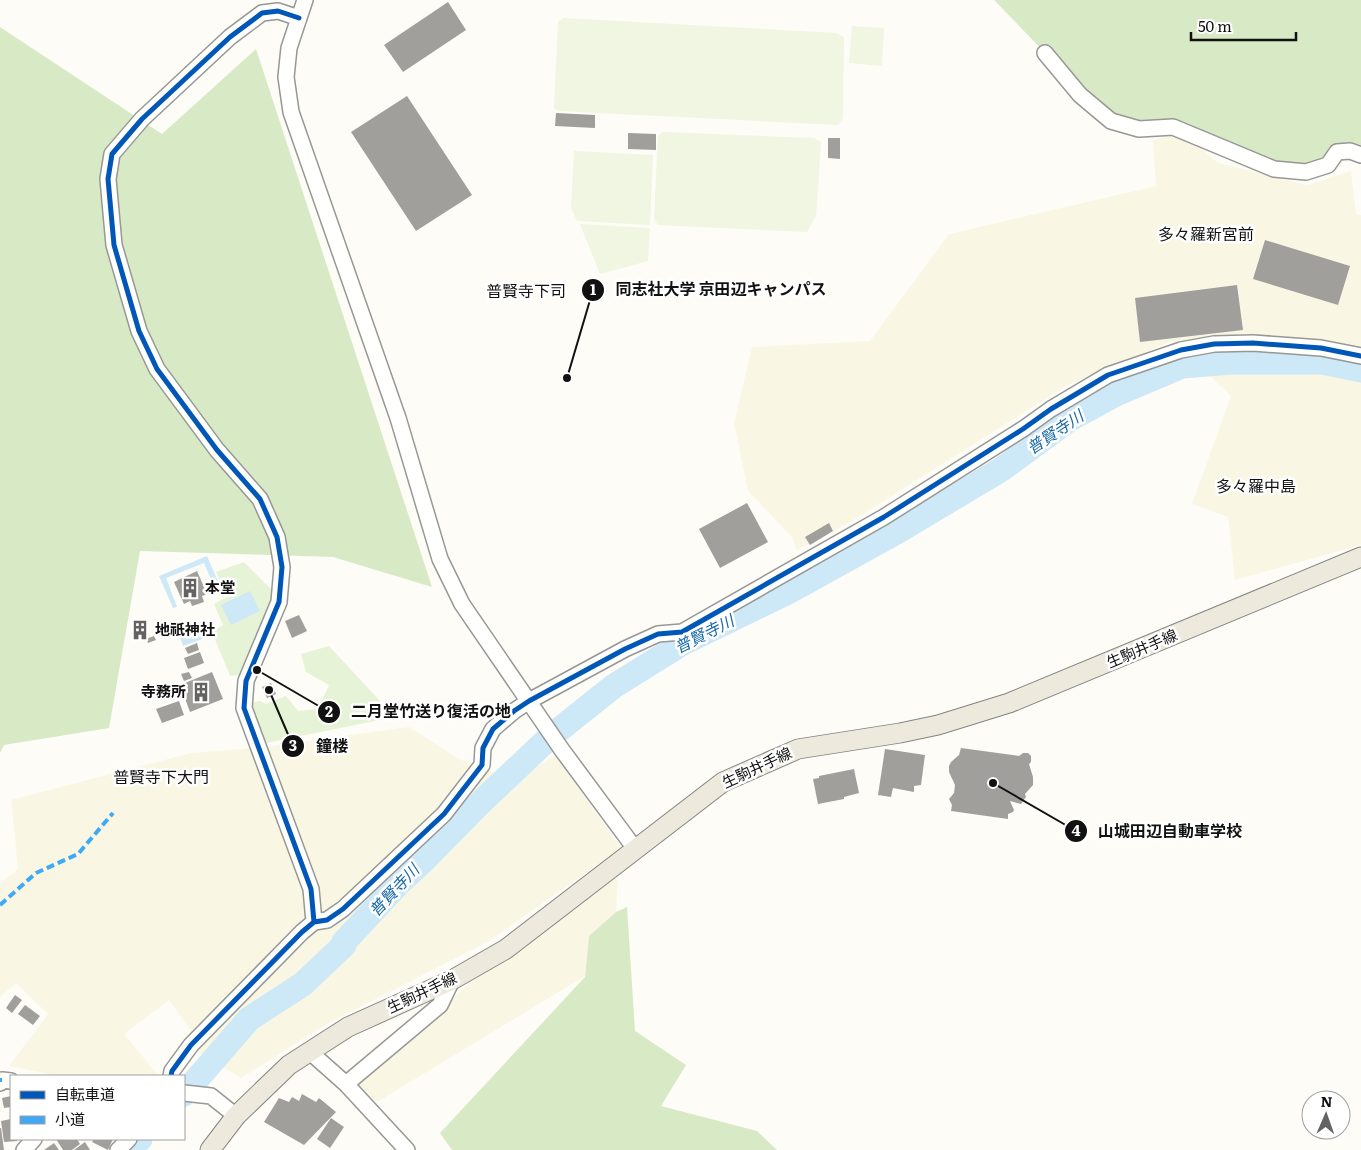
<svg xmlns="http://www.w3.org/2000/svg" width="1361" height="1150" viewBox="0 0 1361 1150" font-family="Literata,'Noto Sans JP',serif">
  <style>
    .farmland { fill: #f9f7e4 }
    .green { fill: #e7f3d7 }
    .forest { fill: #d8eac5 }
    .pitch { fill: #f0f6e1 }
    .water { fill: #cde8f7 }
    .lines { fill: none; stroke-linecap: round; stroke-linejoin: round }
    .river { stroke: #cde8f7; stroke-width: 25 }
    .building { fill: #a19f9c }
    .minor-casing { stroke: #979795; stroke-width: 18 }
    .major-casing { stroke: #858482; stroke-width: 21 }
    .minor { stroke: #fffffe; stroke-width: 15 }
    .major { stroke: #ede9dc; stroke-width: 19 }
    .quiet { stroke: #3fa9f5; stroke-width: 4; stroke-dasharray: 8 4; stroke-linecap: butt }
    .cycleway-casing { stroke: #fff; stroke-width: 8 }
    .cycleway { stroke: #0057b8; stroke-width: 5 }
    .labels { text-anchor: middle; stroke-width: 5; stroke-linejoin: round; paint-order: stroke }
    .poi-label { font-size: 15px; font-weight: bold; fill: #111; stroke: #fff; text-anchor: start }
    .street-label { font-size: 15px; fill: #111; stroke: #fff }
    .neighbourhood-label { font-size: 16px; fill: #111; stroke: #fff }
    .water-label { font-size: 16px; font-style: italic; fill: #1768a6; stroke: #fff }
    .leader { fill: none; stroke: #111; stroke-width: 2 }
    .callout-dot { fill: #111; stroke: #fff; stroke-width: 2 }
    .mark-label { font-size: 15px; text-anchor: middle; font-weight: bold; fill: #fff }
    .callout-label { font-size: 16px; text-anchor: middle; font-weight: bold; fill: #111; stroke: #fff; stroke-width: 5; stroke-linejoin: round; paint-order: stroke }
  </style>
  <rect width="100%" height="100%" fill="#fdfcf7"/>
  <path class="farmland" d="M1179 130 1218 163 1307 185 1351 171 1356 214 1361 215V545L1235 580 1228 517 1192 504 1231 396 1172 341 1066 386 857 518 797 550 791 536 748 491 734 423 752 347 870 341 949 234 1156 186 1153 141Z
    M409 727 459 759 515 781 555 755 621 848 489 941 327 1024 241 1078 200 1054 190 1030 169 1000 124 1034 159 1076H58L9 1066 48 1014 16 983 0 997V884L18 869 11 800 191 753 265 747Z
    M618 877 616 912 589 936 585 976 377 1102 354 1083 495 962Z"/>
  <path class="green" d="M244 562 273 591 274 598 242 675 230 676 212 632 223 625 214 604 227 597 216 572Z
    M329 646 395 717 266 743 247 704 260 701 266 704 286 696 298 711 318 709 329 685 306 672 301 654Z"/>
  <path class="forest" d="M994 0H1361V146L1328 165 1274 169 1173 127 1111 121Z
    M0 27 162 134 256 49 432 587 333 557 140 551 109 728 4 745 0 753Z
    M627 907 635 1031 686 1065 661 1106 757 1131 777 1150H452L440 1133 585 977 589 936 616 912Z"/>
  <path class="pitch" d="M563 18 836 33 844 37 843 118 838 125 559 111 554 108 558 22Z
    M852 26 884 28 882 66 849 63Z
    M662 132 814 138 821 142 816 216 807 232 658 225 654 219 658 136Z
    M574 151 653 155 650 225 577 221 571 208Z
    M580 224 650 228 648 261 600 274Z"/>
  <path class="water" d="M207 556 222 591 217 593 204 563 166 578 177 607 173 608 159 576Z
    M250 591 260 611 231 625 221 605Z
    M186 622 192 639 204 635 205 638 183 646 176 626Z"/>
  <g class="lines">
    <path class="river" d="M184 1094 249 1019 303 984 344 945V942L399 883 425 859 478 805 550 737 614 686 683 643 788 592 900 530 1002 469 1070 419 1116 394 1182 366 1232 362H1322L1361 370
      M129 1150 140 1139"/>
  </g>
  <path class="building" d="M448 2 466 30 403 72 384 45Z
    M407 96 472 195 416 231 351 132Z
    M556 113 595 115V128L555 126Z
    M628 133 656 134V150L628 149Z
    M828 138H840V159L828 158Z
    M1265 240 1350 266 1338 305 1253 279Z
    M1237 285 1243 330 1140 342 1135 298Z
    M747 503 768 542 720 568 699 529Z
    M829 523 833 531 810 545 805 537Z
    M197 571 207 594 202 596 204 602 192 606 190 601 184 604 174 582Z
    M299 615 307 631 292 638 285 621Z
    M143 623 147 633 137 637 133 628Z
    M154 636 156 640 148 643 146 639Z
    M197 643 199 650 188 654 185 648Z
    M200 652 204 663 188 669 184 658Z
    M189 672 192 678 184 681 181 674Z
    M212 672 223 699 190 712 180 685Z
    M271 683 276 694 267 698 262 687Z
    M179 701 184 715 162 723 156 709Z
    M961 748 1019 756 1023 753H1028L1031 756V762L1029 764 1033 777V785L1025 794 1026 797 1021 804 1010 801 1014 810 1013 812 1008 814V819L951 811 952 805 949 799 954 793 955 785 949 772V766L951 762 959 755Z
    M885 749 925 755 921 785 914 786V792L893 788 891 797 878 795Z
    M854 769 859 793 844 797V799L818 804 813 779 819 778V776Z
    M15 995 22 1000 12 1013 6 1008Z
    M25 1005 40 1016 33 1025 18 1014Z
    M302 1094 316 1102 319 1098 336 1112 304 1145 264 1122 279 1098 289 1102 292 1097 299 1101Z
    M11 1096V1107L4 1108 2 1098Z
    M331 1118 344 1127 330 1148 317 1139Z
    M11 1119V1139H17V1141L4 1142 1 1121Z
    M0 1128H1L4 1150H0Z
    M56 1139H77L80 1144 72 1150H63Z
    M94 1139H113L108 1150 92 1142Z
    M85 1142 90 1150H74Z
    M54 1143 59 1150H44Z"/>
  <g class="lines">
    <defs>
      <path id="minor" d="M305 0 289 48 286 77 291 112 398 418 440 559 462 604 562 750 636 850
        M299 18 278 11 262 13 230 37 142 119 112 154 108 179 114 245 139 331 157 369 217 450 260 499 277 537 282 567 279 602 246 681 244 708 311 889 314 922
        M1045 53 1080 95 1111 121 1139 129 1173 127 1274 169 1306 172 1328 165 1337 152 1350 151 1361 155
        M310 1052 346 1084 407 1150
        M171 1076 172 1071 191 1045 302 932 314 922 327 920 343 909 444 814 482 765 483 748 493 729 514 711 529 701 625 649 658 634 682 632 884 517 1023 429 1051 409 1108 375 1181 350 1214 344 1253 343 1321 348 1361 356
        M0 1083 2 1080 11 1081
        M346 1084 440 1005 452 980
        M184 1093 211 1096 236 1116
        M24 1150 34 1139
        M118 1150 129 1139"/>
      <path id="major" d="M210 1150 236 1116 289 1065 348 1027 452 980 506 949 723 782 798 749 900 733 938 725 1009 703 1361 557"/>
    </defs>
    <use href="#minor" class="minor-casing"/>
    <use href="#major" class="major-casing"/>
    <use href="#minor" class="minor"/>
    <use href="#major" class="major"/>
    <path class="quiet" d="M0 905 36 873 78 854 113 813
      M0 1080H2"/>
    <defs>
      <path id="cycleway" d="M299 18 278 11 262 13 230 37 142 119 112 154 108 179 114 245 139 331 157 369 217 450 260 499 277 537 282 567 279 602 246 681 244 708 311 889 314 922
        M171 1076 172 1071 191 1045 302 932 314 922 327 920 343 909 444 814 482 765 483 748 493 729 514 711 529 701 625 649 658 634 682 632 884 517 1023 429 1051 409 1108 375 1181 350 1214 344 1253 343 1321 348 1361 356"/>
    </defs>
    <use href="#cycleway" class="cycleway-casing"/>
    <use href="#cycleway" class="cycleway"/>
  </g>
  <defs>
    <symbol id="building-bare" viewBox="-9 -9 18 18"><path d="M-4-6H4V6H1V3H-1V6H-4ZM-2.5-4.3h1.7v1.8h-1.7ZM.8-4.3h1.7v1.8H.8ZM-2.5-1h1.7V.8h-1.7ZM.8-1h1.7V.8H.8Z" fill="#646362" stroke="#fff" stroke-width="2.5" paint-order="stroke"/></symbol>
  </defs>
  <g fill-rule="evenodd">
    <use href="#building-bare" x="176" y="574" width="28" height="28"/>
    <use href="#building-bare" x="126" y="616" width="28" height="28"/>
    <use href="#building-bare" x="187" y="678" width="28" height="28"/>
  </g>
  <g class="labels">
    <g class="poi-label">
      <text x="205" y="593">本堂</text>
      <text x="155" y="635">地祇神社</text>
      <text x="186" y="697" text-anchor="end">寺務所</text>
    </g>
    <g class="street-label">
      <text transform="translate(1142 649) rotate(-23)" y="5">生駒井手線</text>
      <text transform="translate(757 768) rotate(-25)" y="5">生駒井手線</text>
      <text transform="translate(422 993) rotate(-25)" y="5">生駒井手線</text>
    </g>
    <g class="neighbourhood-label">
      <text x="1206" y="240">多々羅新宮前</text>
      <text x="526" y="297">普賢寺下司</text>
      <text x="1256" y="492">多々羅中島</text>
      <text x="161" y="783">普賢寺下大門</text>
    </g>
    <g class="water-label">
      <text transform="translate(1055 432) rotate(-34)" y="6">普賢寺川</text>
      <text transform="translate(704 634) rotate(-27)" y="6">普賢寺川</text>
      <text transform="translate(394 890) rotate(-47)" y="6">普賢寺川</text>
    </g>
  </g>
  <path class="leader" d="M567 378L593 290M257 670L329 712M269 690L293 746M993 783L1076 831"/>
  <g class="callout-dot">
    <circle cx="567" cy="378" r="5"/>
    <circle cx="257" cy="670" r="5"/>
    <circle cx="269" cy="690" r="5"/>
    <circle cx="993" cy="783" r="5"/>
    <circle cx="593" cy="290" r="12"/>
    <circle cx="329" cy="712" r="12"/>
    <circle cx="293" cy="746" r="12"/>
    <circle cx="1076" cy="831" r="12"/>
  </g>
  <g class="mark-label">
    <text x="593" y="295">1</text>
    <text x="329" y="717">2</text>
    <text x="293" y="751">3</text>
    <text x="1076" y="836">4</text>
  </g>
  <g class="callout-label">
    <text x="721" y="295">同志社大学 京田辺キャンパス</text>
    <text x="431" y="717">二月堂竹送り復活の地</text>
    <text x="332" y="752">鐘楼</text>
    <text x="1170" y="837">山城田辺自動車学校</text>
  </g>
  <rect x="10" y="1075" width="175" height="65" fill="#ffffff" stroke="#a0a0a0"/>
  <rect x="20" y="1091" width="25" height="8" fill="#0057b8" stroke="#a0a0a0"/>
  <text x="55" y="1100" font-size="15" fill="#111111">自転車道</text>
  <rect x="20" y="1116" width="25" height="8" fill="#3fa9f5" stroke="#a0a0a0"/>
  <text x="55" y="1125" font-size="15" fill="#111111">小道</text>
  <g transform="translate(1326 1115) rotate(2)"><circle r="24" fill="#ffffff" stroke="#a0a0a0"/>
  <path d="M0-4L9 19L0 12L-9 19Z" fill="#646362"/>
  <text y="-8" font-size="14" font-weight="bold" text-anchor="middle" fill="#111111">N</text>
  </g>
  <path d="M1191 32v8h105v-8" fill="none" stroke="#111111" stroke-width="2.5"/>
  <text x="1198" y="32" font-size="15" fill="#111111" stroke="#ffffff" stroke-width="4" paint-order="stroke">50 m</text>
</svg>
